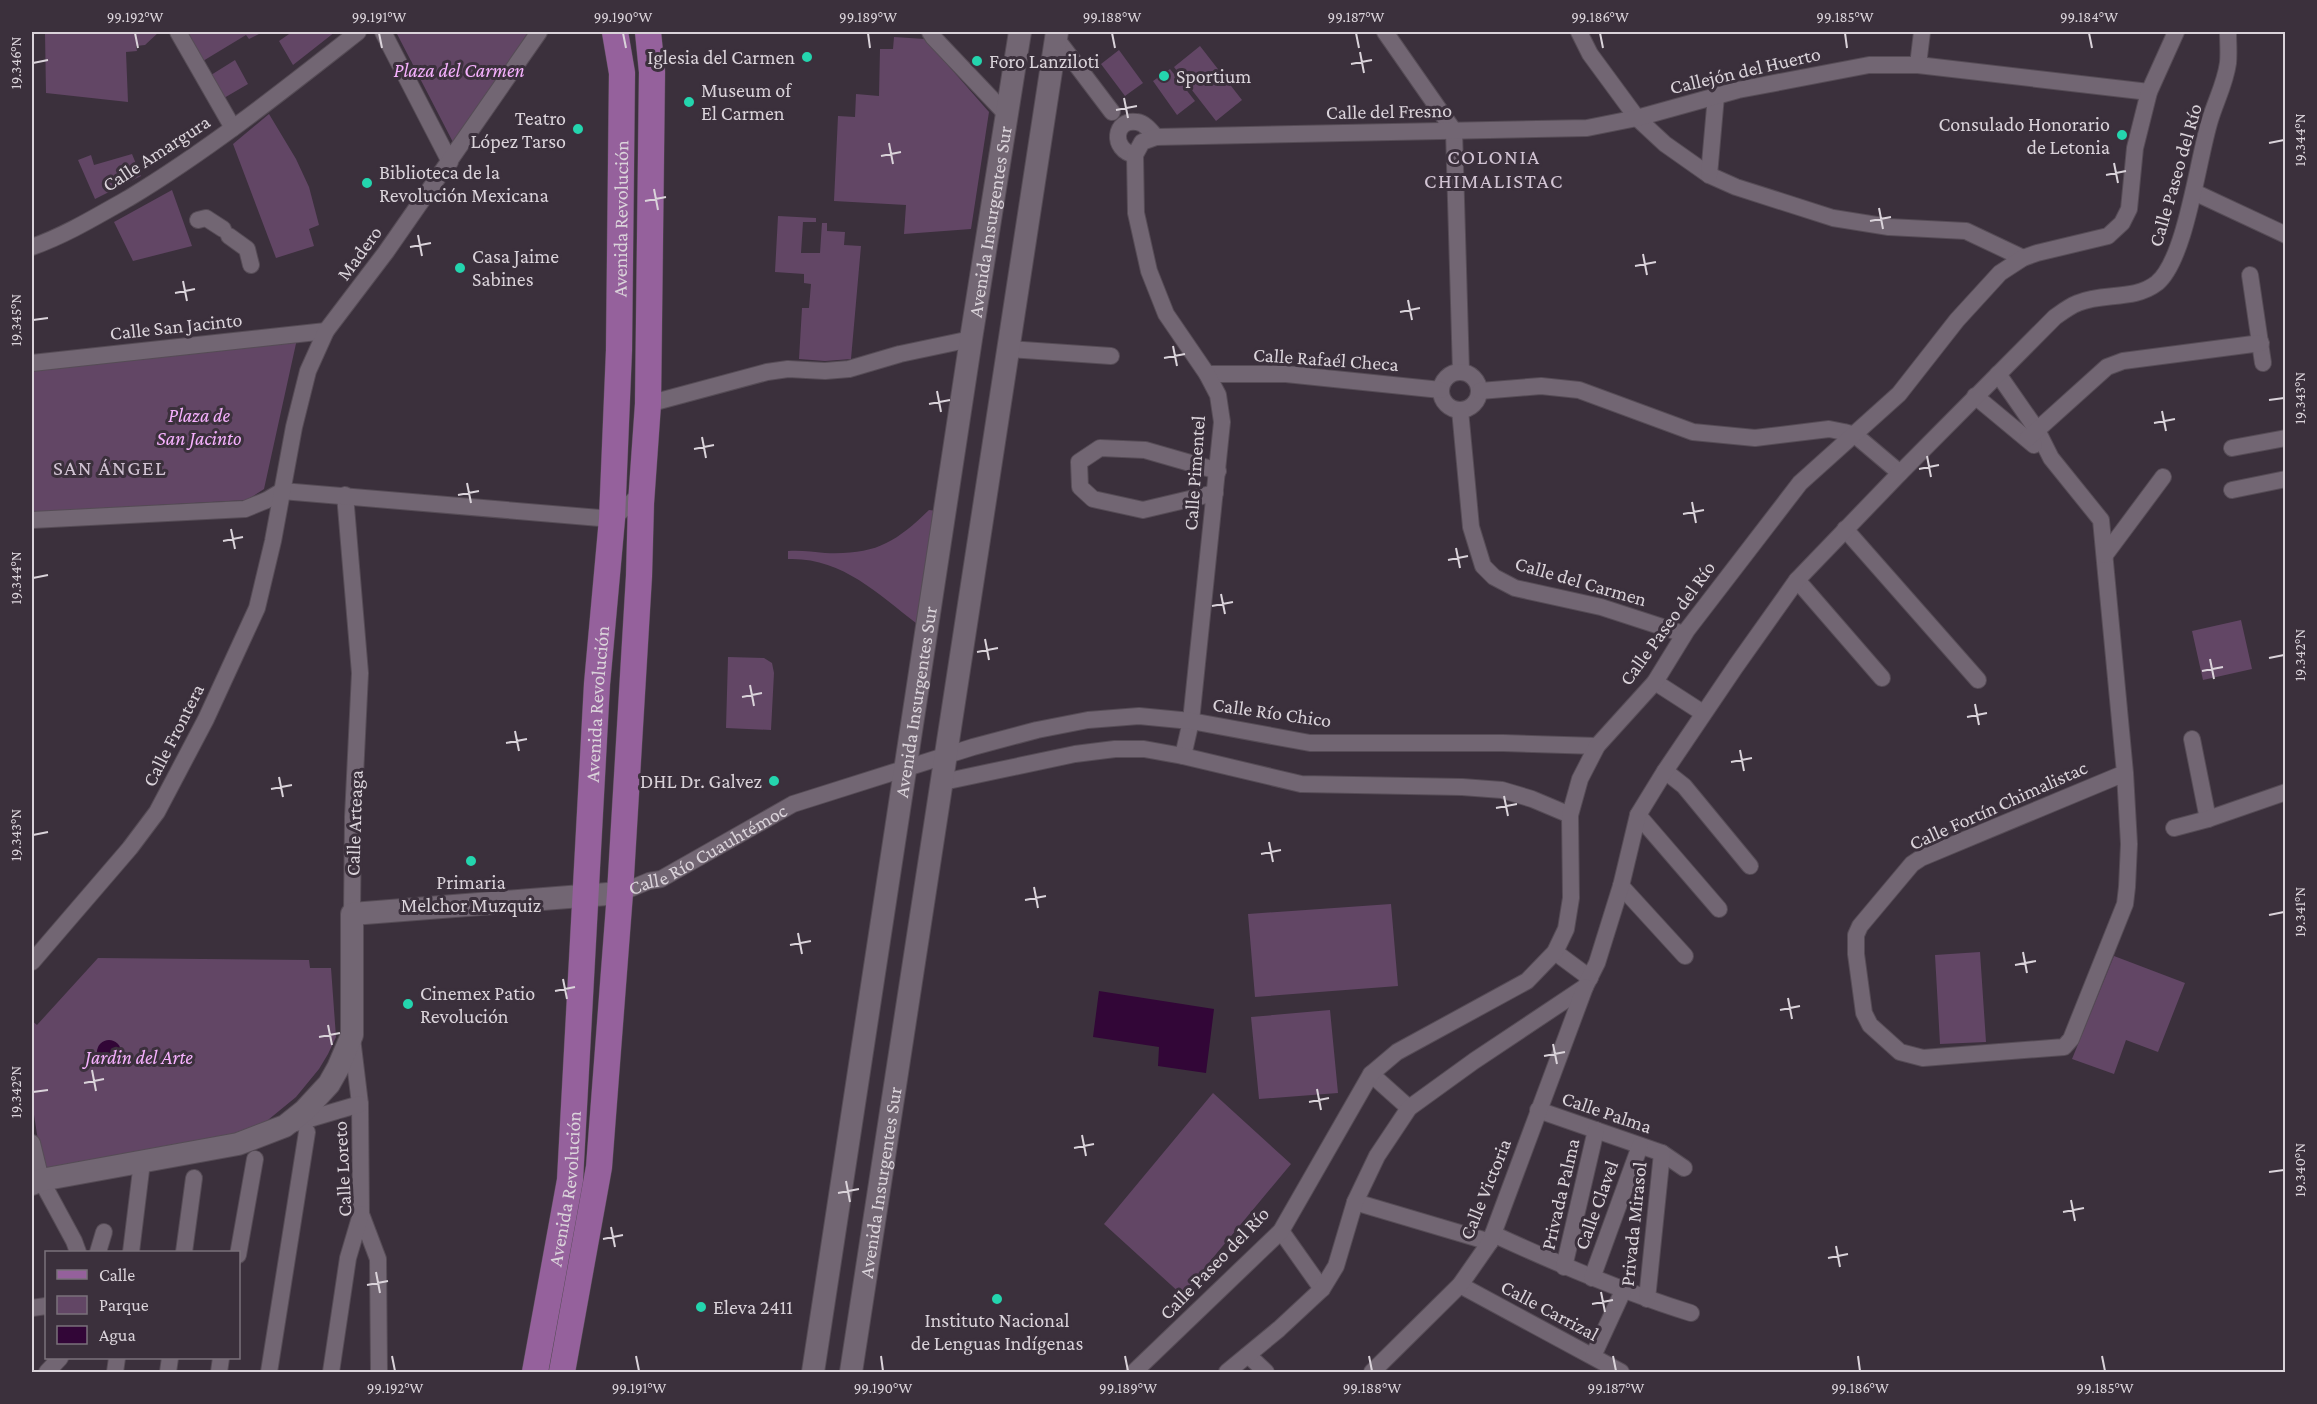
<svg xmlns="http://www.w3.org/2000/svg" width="2317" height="1404" viewBox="0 0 2317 1404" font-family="'Crimson Pro',serif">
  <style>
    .green { fill: #624665 }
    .water { fill: #320637 }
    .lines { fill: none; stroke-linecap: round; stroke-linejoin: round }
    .street-casing { stroke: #564c56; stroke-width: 18 }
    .secondary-casing { stroke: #564c56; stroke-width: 24 }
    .primary-casing { stroke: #564c56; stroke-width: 27 }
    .street { stroke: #726673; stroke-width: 16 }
    .secondary { stroke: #726673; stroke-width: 22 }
    .primary { stroke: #95619c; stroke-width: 26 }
    .ticks { fill: none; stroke: #dad3da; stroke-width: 2 }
    .poi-dot { fill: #24d5ae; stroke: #3b303c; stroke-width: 2 }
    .labels { text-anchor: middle; stroke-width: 6; stroke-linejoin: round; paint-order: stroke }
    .poi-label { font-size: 20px; fill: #dad3da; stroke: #3b303c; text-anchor: start }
    .park-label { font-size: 20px; font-style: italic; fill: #f6b1fe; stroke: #3b303c }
    .street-label { font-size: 20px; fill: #dad3da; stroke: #3b303c }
    .neighbourhood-label { font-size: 21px; letter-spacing: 1.5px; fill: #d2c4d4; stroke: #3b303c }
    .neatline { fill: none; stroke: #dad3da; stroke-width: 2 }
    .ticks-label { font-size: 15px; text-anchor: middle; fill: #dad3da }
  </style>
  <rect width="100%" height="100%" fill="#3b303c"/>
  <path class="green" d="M45 32H159L145 45 136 46 137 51 126 52 128 102 46 93Z
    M185 32H263L249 39 246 35 203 61Z
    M292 32H335L293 65 279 41Z
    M396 32H528L456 148Z
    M894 37 925 39 989 112 971 229 904 234 906 205 834 201 838 116 855 117 856 94 879 96 880 49H893Z
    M1200 46 1242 100 1216 121 1174 67Z
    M1119 50 1143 83 1125 96 1101 64Z
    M235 60 248 84 224 98 211 75Z
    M1170 69 1195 101 1177 115 1153 81Z
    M269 114 296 159 309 187 319 225 309 229 314 246 276 258 233 144Z
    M132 154 141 176 95 199 78 160 91 155 94 165Z
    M172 190 192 246 133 261 114 222Z
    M778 216 816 218V222H803L801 253H820L822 223H827V231L845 232 844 245 861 246 851 359 825 361 799 359 802 308H809L811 284 804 283V274L775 272Z
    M297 339 264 489 247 500 32 512V369Z
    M929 510 937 511 916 623C877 593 841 557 788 559V551C801 550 813 552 825 553 875 555 895 543 929 510Z
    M2241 620 2252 669 2203 680 2192 631Z
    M728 657 764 658 772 663 774 673 771 730 726 728Z
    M1391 904 1398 986 1255 997 1248 914Z
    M1980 952 1986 1042 1940 1044 1935 955Z
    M2114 956 2185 983 2158 1052 2126 1040 2114 1074 2072 1059Z
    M98 958 309 960 310 968H331L336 1037 328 1054 319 1069 296 1097 268 1120 252 1130 43 1173 32 1102V1021L37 1025Z
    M1330 1010 1338 1093 1259 1099 1251 1017Z
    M1213 1093 1291 1164 1182 1295 1104 1224Z"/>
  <path class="water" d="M1099 991 1214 1009 1206 1073 1158 1066 1159 1047 1093 1037Z
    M97 1052a12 12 0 1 1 24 0a12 12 0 1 1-24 0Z"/>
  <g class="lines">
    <defs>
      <g id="street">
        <path d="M178 32 233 128"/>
        <path d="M383 32 450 162"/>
        <path d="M930 32 933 37 1008 116"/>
        <path d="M1385 32 1454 131 1461 372"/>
        <path d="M1579 32 1590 54 1637 118 1665 144 1709 175 1736 187 1833 218 1889 227 1966 231 2023 258"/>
        <path d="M1056 38 1112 112"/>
        <path d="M1918 65 1922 32"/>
        <path d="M1135 155C1110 150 1114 118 1137 122 1145 123 1151 131 1156 137"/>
        <path d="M1709 175 1716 96"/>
        <path d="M2194 192 2286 235"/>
        <path d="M198 220 206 218 223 229"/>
        <path d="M229 236 247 249 251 265"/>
        <path d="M32 247C66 235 97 216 129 198 210 149 284 90 358 32"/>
        <path d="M2250 275 2263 363"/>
        <path d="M1008 349 1111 356"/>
        <path d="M32 363 326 331"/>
        <circle cx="1460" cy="391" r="19"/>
        <path d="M1207 374H1286L1441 390"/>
        <path d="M1998 374 2037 430 2051 458 2101 520 2125 773 2129 844 2127 887 2125 904 2071 1039 2064 1047 1923 1058 1900 1052 1870 1025 1864 1013 1856 954V935L1860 926 1912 864 1921 858 2125 773"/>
        <path d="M1480 391 1541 386 1579 390 1693 432 1755 438 1829 429 1844 432 1855 435 1900 473"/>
        <path d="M1975 396 2034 445"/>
        <path d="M648 404 767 372 788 369 825 371 849 369 900 354 971 339"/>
        <path d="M1460 410 1471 527 1483 566 1494 577 1515 588 1601 607 1684 634"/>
        <path d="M2027 439 2107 367 2123 361 2261 343"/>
        <path d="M2232 448 2286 438"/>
        <path d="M2232 490 2286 479"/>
        <path d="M1215 493 1143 510 1093 499 1080 487 1079 462 1100 448 1145 450 1218 471"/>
        <path d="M345 495 360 673 353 817 352 914"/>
        <path d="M32 520 245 509 267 500 282 491 612 519 642 493"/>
        <path d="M1845 529 1978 680"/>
        <path d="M2105 555 2163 477"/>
        <path d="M1797 580 1882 678"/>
        <path d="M1655 682 1703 713"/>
        <path d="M2192 739 2208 819"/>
        <path d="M1183 756 1191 721 1222 422 1218 395 1207 374 1166 314 1149 271 1136 213 1135 155 1142 142 1156 137 1587 128 1637 118 1738 90 1869 65H1918L2149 92"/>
        <path d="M1665 771 1684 786 1750 866"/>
        <path d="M943 782 1075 754 1115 749H1144L1183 756 1301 784 1462 787 1502 790 1532 799 1570 815"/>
        <path d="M1638 815 1719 909"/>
        <path d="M2174 828 2208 819 2286 792"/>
        <path d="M1621 886 1685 956"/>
        <path id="s1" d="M620 893 649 881 661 879 793 804 973 747 1037 730 1088 720 1139 716 1191 721 1310 743H1503L1597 746"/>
        <path d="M1555 952 1590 978"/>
        <path d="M32 962 130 848 157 812 206 719 257 608 273 541 294 427 308 371 326 331 386 252 539 32"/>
        <path d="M352 1038 360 1104 361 1214 378 1259 379 1372"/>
        <path d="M1371 1074 1409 1108"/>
        <path d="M1538 1110 1662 1153 1684 1168"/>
        <path d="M292 1124 360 1104"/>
        <path d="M32 1143 41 1180 74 1241 78 1252"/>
        <path d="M1355 1202 1490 1242"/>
        <path d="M1281 1231 1322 1289"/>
        <path d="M1493 1234C1558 1264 1623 1292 1691 1313"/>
        <path d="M98 1252 104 1232"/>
        <path d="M131 1252 142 1162"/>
        <path d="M184 1252 194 1178"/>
        <path d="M238 1255 255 1159"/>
        <path d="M1564 1267 1596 1130"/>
        <path d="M1592 1278 1640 1146"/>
        <path d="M1460 1285 1621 1372"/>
        <path d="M1647 1299 1662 1153"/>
        <path d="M32 1308 46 1306"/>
        <path d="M1248 1355 1266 1372"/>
        <path d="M1593 1356 1623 1291"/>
        <path d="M47 1372 60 1358"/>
        <path d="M115 1372 117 1358"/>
        <path d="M168 1372 170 1358"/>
        <path d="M219 1372 221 1358"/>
        <path d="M269 1372 307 1132"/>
        <path d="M331 1372 348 1258 361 1214"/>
        <path d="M1134 1372 1281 1231 1371 1074 1397 1052 1527 981 1555 952 1566 929 1571 898 1570 815 1580 779 1597 746 1655 682 1687 630 1800 483 1899 394 1957 320 2000 273 2023 258 2037 253 2108 236 2122 223 2129 209 2135 148 2149 92 2176 32"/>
        <path d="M1227 1372 1279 1329 1322 1289 1336 1266 1355 1202 1377 1156 1409 1108 1474 1061 1585 987 1597 963 1621 886 1638 815 1665 771 1736 666 1797 580 1900 473 2055 317C2062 312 2070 306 2078 303 2103 292 2134 301 2157 283 2186 259 2198 158 2210 120 2216 100 2225 84 2228 63 2229 53 2228 42 2228 32"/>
        <path d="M1372 1372 1460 1285 1490 1242 1585 987"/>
      </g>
      <g id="secondary">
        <path d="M32 1184 41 1180 238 1144 285 1126 305 1110 329 1084 338 1068 352 1035V914L620 893"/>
        <path id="s2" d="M813 1372 971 339 1020 32"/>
        <path id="s3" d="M851 1372 1057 32"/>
      </g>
      <g id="primary">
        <path id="s4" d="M535 1372 570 1180 597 684 612 519 619 350 622 73 615 32"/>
        <path d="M562 1372 599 1167 620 893 639 576 641 503 648 404 652 72 648 32"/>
      </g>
    </defs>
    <use href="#street" class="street-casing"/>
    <use href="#secondary" class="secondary-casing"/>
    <use href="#primary" class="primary-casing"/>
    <use href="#street" class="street"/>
    <use href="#secondary" class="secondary"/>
    <use href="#primary" class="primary"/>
  </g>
  <path class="ticks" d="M135 33 138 48M379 33 382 48M623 33 626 48M868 33 870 48M1112 33 1115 48M1356 33 1359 48M1600 33 1603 48M1845 33 1847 48M2089 33 2092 48M1360 52 1364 73M33 63 48 60M1351 64 1372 60M1124 98 1128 118M1116 110 1137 106M889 143 893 164M2269 143 2284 140M881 156 901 152M2114 163 2118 183M2106 175 2126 171M654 189 658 210M645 201 666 197M1879 208 1883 229M1870 221 1891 217M418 235 422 256M410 247 431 243M1643 254 1647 275M1635 266 1656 262M183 281 187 301M175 293 195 289M1408 300 1412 320M1400 312 1420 308M33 320 48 318M1173 346 1177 366M1164 358 1185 354M937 391 941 412M2269 400 2284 398M929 404 950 400M2162 411 2166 431M2154 423 2175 419M702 437 706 458M694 449 714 445M1927 456 1931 477M1919 469 1939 465M467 483 471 503M458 495 479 491M1692 502 1696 523M1683 514 1704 510M231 529 235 549M223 541 243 537M1456 548 1460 568M1448 560 1468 556M33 578 48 575M1221 594 1225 614M1212 606 1233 602M985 639 989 660M977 652 998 648M2269 658 2284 655M2210 659 2214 679M2202 671 2223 667M750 685 754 706M742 697 762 693M1975 704 1979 725M1967 717 1987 713M515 731 519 751M506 743 527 739M1740 750 1744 771M1731 762 1752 758M279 777 283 797M271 789 292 785M1504 796 1508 816M1496 808 1517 804M33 835 48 832M1269 842 1273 862M1261 854 1281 850M1034 887 1038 908M1025 900 1046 896M2269 915 2284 912M798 933 802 954M790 945 811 941M2023 952 2027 973M2015 965 2036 961M563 979 567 999M555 991 575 987M1788 998 1792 1019M1780 1010 1800 1006M328 1025 332 1045M319 1037 340 1033M1553 1044 1557 1064M1544 1056 1565 1052M92 1070 96 1091M84 1083 104 1079M1317 1089 1321 1110M33 1092 48 1090M1309 1102 1329 1098M1082 1135 1086 1156M1074 1148 1094 1144M2269 1172 2284 1170M846 1181 850 1202M838 1193 859 1189M2071 1200 2075 1221M2063 1212 2084 1208M611 1227 615 1247M603 1239 623 1235M1836 1246 1840 1267M1828 1258 1848 1254M376 1272 380 1293M367 1285 388 1281M1601 1292 1605 1312M1592 1304 1613 1300M392 1356 395 1371M636 1356 639 1371M881 1356 883 1371M1125 1356 1128 1371M1369 1356 1372 1371M1613 1356 1616 1371M1858 1356 1860 1371M2102 1356 2105 1371"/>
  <g class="poi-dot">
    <circle cx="807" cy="57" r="6"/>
    <circle cx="977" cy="61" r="6"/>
    <circle cx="1164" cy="76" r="6"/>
    <circle cx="689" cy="102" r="6"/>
    <circle cx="578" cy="129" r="6"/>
    <circle cx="2122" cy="135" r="6"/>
    <circle cx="367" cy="183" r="6"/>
    <circle cx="460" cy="268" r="6"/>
    <circle cx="774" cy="781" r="6"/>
    <circle cx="471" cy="861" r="6"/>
    <circle cx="408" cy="1004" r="6"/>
    <circle cx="997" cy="1299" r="6"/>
    <circle cx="701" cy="1307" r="6"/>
  </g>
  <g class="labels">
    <g class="poi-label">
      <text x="795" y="64" text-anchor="end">Iglesia del Carmen</text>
      <text x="989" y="68">Foro Lanziloti</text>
      <text x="1176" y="83">Sportium</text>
      <text x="701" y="97">Museum of<tspan x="701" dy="23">El Carmen</tspan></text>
      <text x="566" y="125" text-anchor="end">Teatro<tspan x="566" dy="23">López Tarso</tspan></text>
      <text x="2110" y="131" text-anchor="end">Consulado Honorario<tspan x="2110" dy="23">de Letonia</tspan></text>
      <text x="379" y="179">Biblioteca de la<tspan x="379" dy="23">Revolución Mexicana</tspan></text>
      <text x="472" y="263">Casa Jaime<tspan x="472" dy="23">Sabines</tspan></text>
      <text x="762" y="788" text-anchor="end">DHL Dr. Galvez</text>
      <text x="471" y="889" text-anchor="middle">Primaria<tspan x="471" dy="23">Melchor Muzquiz</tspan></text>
      <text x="420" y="1000">Cinemex Patio<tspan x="420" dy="23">Revolución</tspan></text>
      <text x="713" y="1314">Eleva 2411</text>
      <text x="997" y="1327" text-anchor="middle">Instituto Nacional<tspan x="997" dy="23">de Lenguas Indígenas</tspan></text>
    </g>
    <g class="park-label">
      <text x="459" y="77">Plaza del Carmen</text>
      <text x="199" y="422">Plaza de<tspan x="199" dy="23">San Jacinto</tspan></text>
      <text x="139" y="1064">Jardin del Arte</text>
    </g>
    <g class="street-label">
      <text transform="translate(1745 70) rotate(-13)" y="7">Callejón del Huerto</text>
      <text transform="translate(1389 111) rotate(-1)" y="7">Calle del Fresno</text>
      <text transform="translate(156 153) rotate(-33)" y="7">Calle Amargura</text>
      <text transform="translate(2175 175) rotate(-74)" y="7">Calle Paseo del Río</text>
      <text dy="7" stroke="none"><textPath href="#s4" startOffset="1158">Avenida Revolución</textPath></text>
      <text dy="7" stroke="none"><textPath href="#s2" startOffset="1164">Avenida Insurgentes Sur</textPath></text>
      <text transform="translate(359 253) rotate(-54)" y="7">Madero</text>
      <text transform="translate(176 326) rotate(-6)" y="7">Calle San Jacinto</text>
      <text transform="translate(1326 359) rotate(4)" y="7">Calle Rafaél Checa</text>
      <text transform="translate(1194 473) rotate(-86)" y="7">Calle Pimentel</text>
      <text transform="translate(1581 581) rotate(16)" y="7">Calle del Carmen</text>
      <text transform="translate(1667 623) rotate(-54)" y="7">Calle Paseo del Río</text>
      <text dy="7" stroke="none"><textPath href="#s2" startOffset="678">Avenida Insurgentes Sur</textPath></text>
      <text dy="7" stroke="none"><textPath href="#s4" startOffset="672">Avenida Revolución</textPath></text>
      <text transform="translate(1272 712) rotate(8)" y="7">Calle Río Chico</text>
      <text transform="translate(173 735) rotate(-63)" y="7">Calle Frontera</text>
      <text transform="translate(1998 805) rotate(-24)" y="7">Calle Fortín Chimalistac</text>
      <text transform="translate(354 823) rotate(-88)" y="7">Calle Arteaga</text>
      <text dy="7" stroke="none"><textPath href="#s1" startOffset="98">Calle Río Cuauhtémoc</textPath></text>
      <text transform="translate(1607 1112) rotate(19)" y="7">Calle Palma</text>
      <text transform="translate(342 1169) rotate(-93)" y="7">Calle Loreto</text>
      <text dy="7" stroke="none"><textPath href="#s3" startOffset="192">Avenida Insurgentes Sur</textPath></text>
      <text dy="7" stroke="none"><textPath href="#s4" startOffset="186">Avenida Revolución</textPath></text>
      <text transform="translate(1485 1189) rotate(-68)" y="7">Calle Victoria</text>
      <text transform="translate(1560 1194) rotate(-77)" y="7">Privada Palma</text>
      <text transform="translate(1596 1205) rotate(-70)" y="7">Calle Clavel</text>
      <text transform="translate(1633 1224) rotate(-84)" y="7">Privada Mirasol</text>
      <text transform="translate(1214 1263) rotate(-46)" y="7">Calle Paseo del Río</text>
      <text transform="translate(1550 1310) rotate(28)" y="7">Calle Carrizal</text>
    </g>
    <g class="neighbourhood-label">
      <text x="1494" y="164">COLONIA<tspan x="1494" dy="24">CHIMALISTAC</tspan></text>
      <text x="110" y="475">SAN ÁNGEL</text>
    </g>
  </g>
  <rect width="2317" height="1404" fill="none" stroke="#3b303c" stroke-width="66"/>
  <rect x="45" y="1251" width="195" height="108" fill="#3b303c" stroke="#7b717b" stroke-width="1.5"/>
  <rect x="57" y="1270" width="30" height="9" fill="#95619c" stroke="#7b717b" stroke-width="1.5"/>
  <text x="99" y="1281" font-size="18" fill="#dad3da">Calle</text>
  <rect x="57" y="1296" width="30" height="18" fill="#624665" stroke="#7b717b" stroke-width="1.5"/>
  <text x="99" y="1311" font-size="18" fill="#dad3da">Parque</text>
  <rect x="57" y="1326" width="30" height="18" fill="#320637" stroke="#7b717b" stroke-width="1.5"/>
  <text x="99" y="1341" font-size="18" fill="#dad3da">Agua</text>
  <rect x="33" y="33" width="2251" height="1338" class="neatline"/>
  <g class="ticks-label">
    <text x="135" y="22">99.192°W</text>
    <text x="379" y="22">99.191°W</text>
    <text x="623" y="22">99.190°W</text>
    <text x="868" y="22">99.189°W</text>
    <text x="1112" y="22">99.188°W</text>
    <text x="1356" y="22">99.187°W</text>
    <text x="1600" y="22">99.186°W</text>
    <text x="1845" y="22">99.185°W</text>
    <text x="2089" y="22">99.184°W</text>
    <text transform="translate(16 63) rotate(-90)" y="5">19.346°N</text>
    <text transform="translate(2300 140) rotate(-90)" y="5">19.344°N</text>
    <text transform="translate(16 320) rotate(-90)" y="5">19.345°N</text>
    <text transform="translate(2300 398) rotate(-90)" y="5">19.343°N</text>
    <text transform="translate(16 578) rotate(-90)" y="5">19.344°N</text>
    <text transform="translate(2300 655) rotate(-90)" y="5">19.342°N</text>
    <text transform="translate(16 835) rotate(-90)" y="5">19.343°N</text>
    <text transform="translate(2300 912) rotate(-90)" y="5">19.341°N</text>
    <text transform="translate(16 1092) rotate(-90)" y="5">19.342°N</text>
    <text transform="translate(2300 1170) rotate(-90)" y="5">19.340°N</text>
    <text x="395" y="1393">99.192°W</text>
    <text x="639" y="1393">99.191°W</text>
    <text x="883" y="1393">99.190°W</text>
    <text x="1128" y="1393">99.189°W</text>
    <text x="1372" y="1393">99.188°W</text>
    <text x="1616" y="1393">99.187°W</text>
    <text x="1860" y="1393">99.186°W</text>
    <text x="2105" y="1393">99.185°W</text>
  </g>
</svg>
